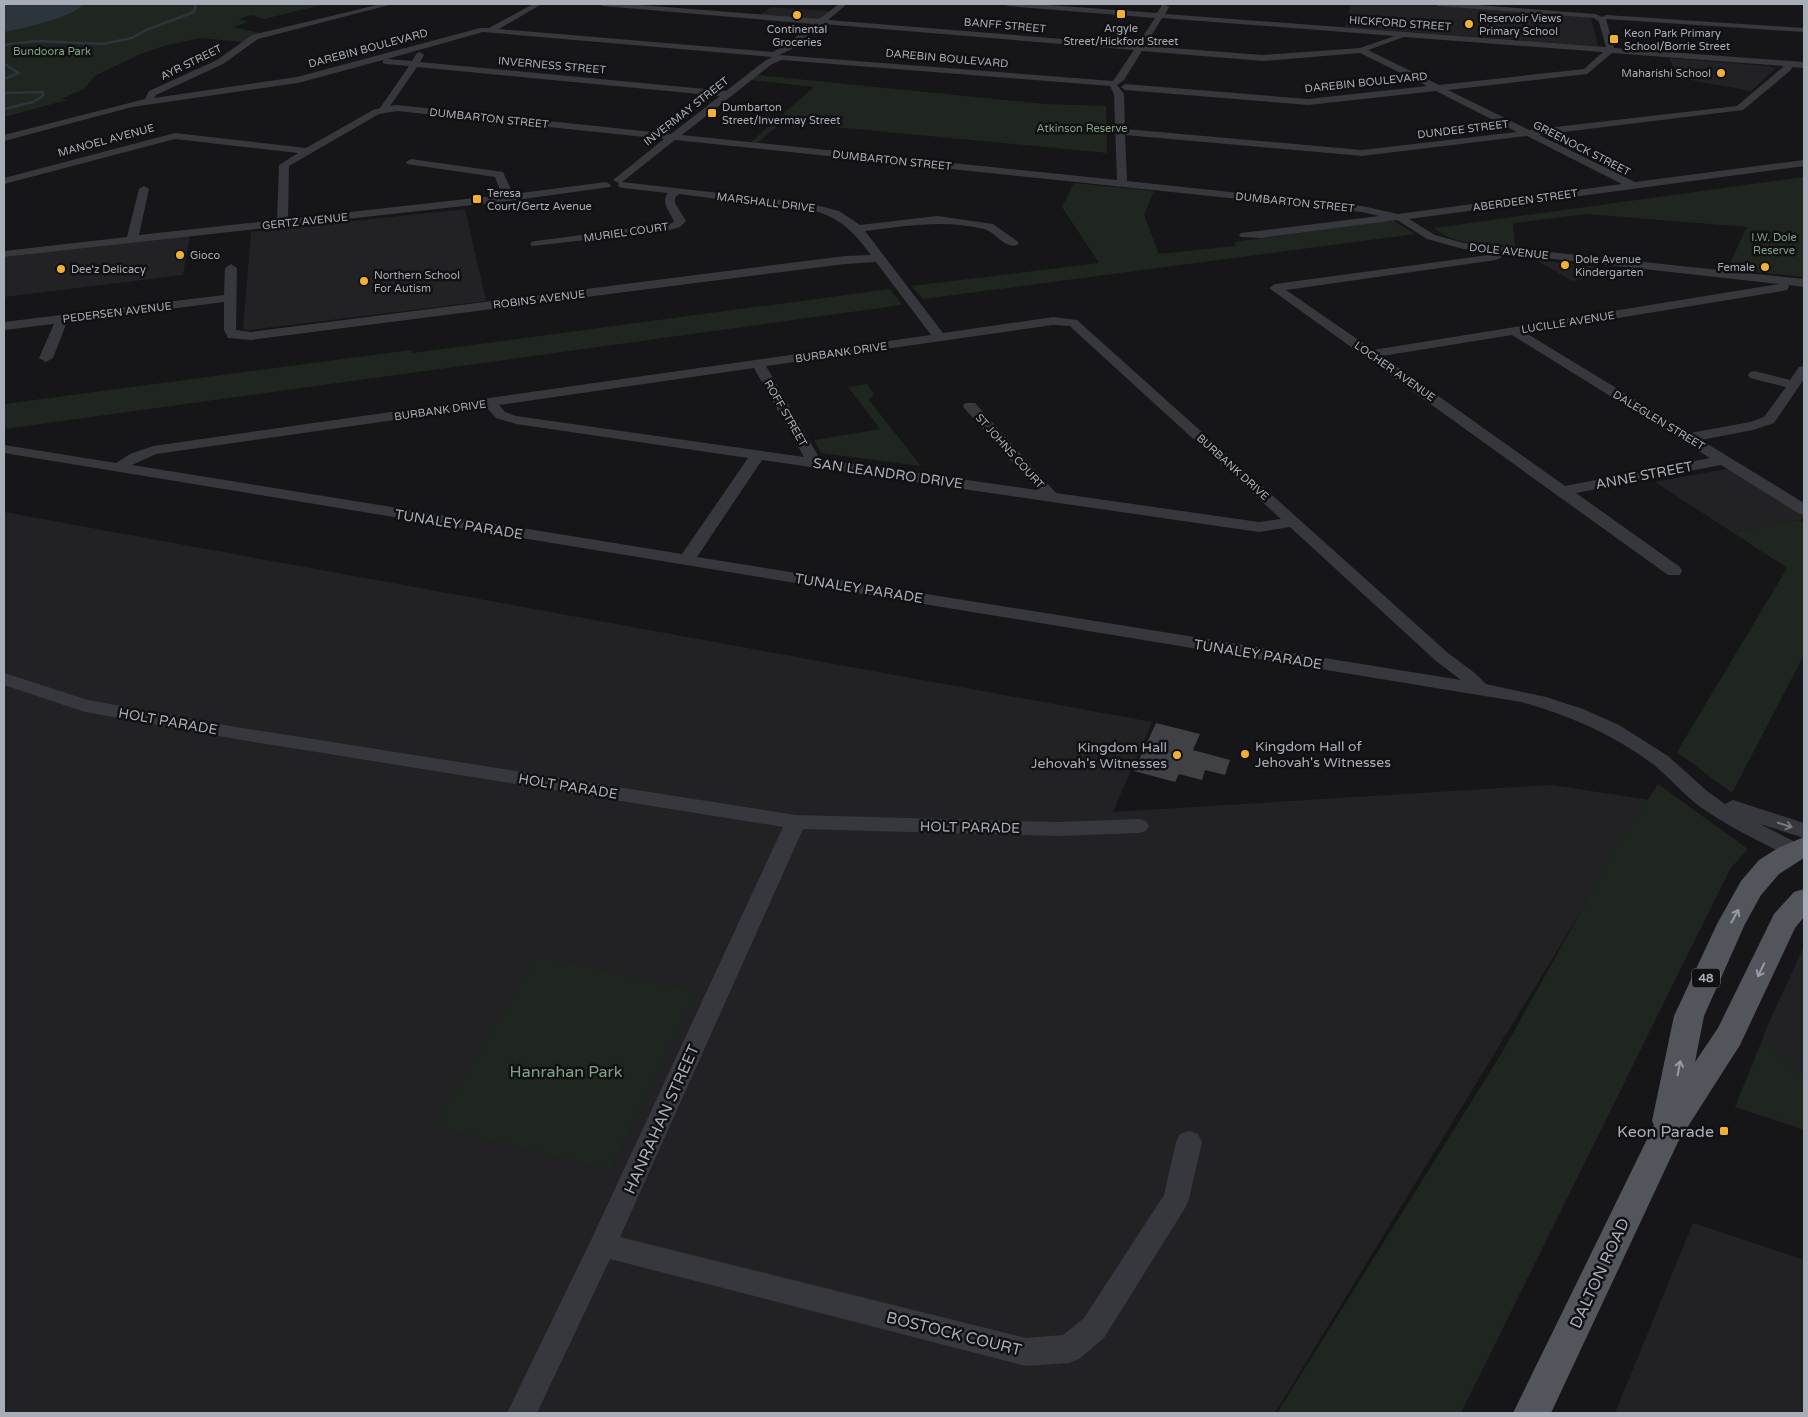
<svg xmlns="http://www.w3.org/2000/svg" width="1808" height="1417" viewBox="0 0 1808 1417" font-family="'Varela Round',sans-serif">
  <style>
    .built { fill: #222225 }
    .green { fill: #1e261f }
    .water { fill: #2c353c }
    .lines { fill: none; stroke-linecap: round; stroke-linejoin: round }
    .stream { stroke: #2c353c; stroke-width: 2.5 }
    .building { fill: #404145 }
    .minor { fill: #37383d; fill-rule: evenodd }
    .major { fill: #53555c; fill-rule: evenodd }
    .oneway { stroke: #757881 }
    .oneway2 { stroke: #979ba6 }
    .poi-dot { fill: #f2b134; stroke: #111113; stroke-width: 2 }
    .labels { text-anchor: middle; stroke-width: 5; stroke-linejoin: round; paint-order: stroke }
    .far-poi-label { font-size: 11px; fill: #a8adb8; stroke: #111113; text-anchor: start }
    .far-street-label { font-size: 11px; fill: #a8adb8; stroke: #111113 }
    .far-park-label { font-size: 11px; fill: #7fa381; stroke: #111113 }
    .shield { fill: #111113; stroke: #7b7e86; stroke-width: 1 }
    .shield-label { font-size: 12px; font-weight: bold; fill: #a8adb8 }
    .street-label { font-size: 14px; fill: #a8adb8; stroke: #111113 }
    .poi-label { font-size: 14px; fill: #a8adb8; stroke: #111113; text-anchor: start }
    .near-park-label { font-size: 16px; fill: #7fa381; stroke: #111113 }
    .near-street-label { font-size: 16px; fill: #a8adb8; stroke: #111113 }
    .near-poi-label { font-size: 16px; fill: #a8adb8; stroke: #111113; text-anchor: end }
  </style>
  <rect width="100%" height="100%" fill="#161618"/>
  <path class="built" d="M1351 4H1412L1586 17 1591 18 1598 46 1345 27Z
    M771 7 829 11 818 20 759 16Z
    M1669 58 1768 66 1776 68 1751 91 1669 76 1675 71Z
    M465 209 486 301 250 330 243 329 251 232Z
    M190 235 183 275 4 297V257Z
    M1536 260 1635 271 1572 281Z
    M1725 469 1732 471 1801 513 1804 516V519L1732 532 1655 482Z
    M4 512 1152 722 1113 812 1552 785 1649 800 1275 1413H4Z
    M1804 946V1130L1735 1107 1768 1025Z
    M1693 1223 1804 1260V1413H1615Z"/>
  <path class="green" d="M4 4H326L264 19 251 15 239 19 248 22 233 27 264 34 244 42 200 38 164 46 138 55 95 76 84 89 61 99 67 100 4 117Z
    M758 75 1045 104 1106 106 1107 153 782 122 757 143 751 142 814 87 751 80Z
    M1804 177V277L1727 269 1747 227 1587 214 1513 223 1515 247C1489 244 1453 246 1434 228Z
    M1074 183 1154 191 1144 215 1159 254 1234 246H1236L1234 242 1393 220 1415 234 923 299 911 286 1099 263 1062 207Z
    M890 289 902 305 4 429V404L411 350 412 353Z
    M867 384 874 394 869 400 921 466 821 453 814 440 880 429 848 387Z
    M1798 520 1804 523V655L1732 793 1677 752 1787 568 1732 532Z
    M1658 784 1748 849 1730 869 1461 1413H1277L1503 1051 1622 838Z
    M538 956 696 992 610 1170 434 1126Z
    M1764 1038 1804 1079V1128L1735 1107Z"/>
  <path class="water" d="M4 4H83C73 18 22 28 4 32Z"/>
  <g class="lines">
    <path class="stream" d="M4 45 36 41 103 44 132 38 146 30 194 12 196 4
      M4 64 19 73 4 79
      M4 93 43 92V96L33 102 4 109"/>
  </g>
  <path class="building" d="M1156 723 1200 734 1193 750 1230 760 1225 775 1205 770 1202 780 1179 774 1175 782 1134 771Z"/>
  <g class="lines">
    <path class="minor" d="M381 4H393L258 39 223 64 156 95 154 98 297 77 480 28H489L533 4H542L499 29 773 52 784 46 813 24 603 6 599 4H628L819 19 839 4H847L828 20 1137 45 1155 18 1008 6 1004 4H1035L1157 13 1162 5H1165L1169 7 1165 14 1606 47 1599 22 1594 18 1438 6 1434 4H1465L1595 14 1602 17 1606 15 1804 28V32L1606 19 1614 48 1804 62V68L1792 67 1791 70 1743 110 1539 135 1635 182 1804 160V166L1409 219 1435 235 1464 243 1804 279V287L1788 285 1789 287 1787 290 1783 291 1526 333 1690 433 1750 422 1764 417 1786 387 1750 378 1748 375 1750 372 1755 371 1790 380 1799 367 1804 366V379L1774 423 1753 430 1701 440 1804 503V515L1798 513 1721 465 1576 493 1680 567 1682 571 1680 575H1668L1269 288 1275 284 1496 254 1500 255 1502 257 1496 260 1286 290 1373 350 1779 284 1463 249 1427 239 1397 220 1261 238 1241 237 1239 235 1241 233 1379 216 1362 212 675 140 622 182 808 203 839 211 860 225 937 216 993 224 1017 241 1019 243 1017 245C1004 249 996 232 984 229 944 219 905 226 865 231L943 333 1053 317 1077 320 1448 653 1476 674 1486 684 1546 697 1583 709 1619 725 1668 756 1707 791 1725 804 1733 800 1804 823V838L1760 824 1803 846V856L1796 859 1789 856C1758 841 1727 826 1699 806 1683 794 1670 778 1654 765 1614 735 1569 715 1521 702L4 453V445L116 463 130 454 153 446 931 335 876 262 845 264 251 340 228 338 224 330V302L67 322 53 358 46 362 39 358 54 324 4 330V322L224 295 225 268 231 264 237 268 236 330 251 332 845 256 871 255C856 235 843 220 818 212L679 194 675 198V203L686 221 680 227 666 231 532 246 530 244 532 242 536 241 672 223 674 221C670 212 660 202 668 193L623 188 619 187 618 185 619 183 613 180 664 139 397 111 379 114 289 166 288 219 502 195 495 177 407 164 406 162 411 159 503 172 513 194 606 182 611 185 610 187 509 201 4 257V251L127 237 139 189 144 186 149 189 139 235 277 220 279 165 298 153 175 139 4 184V178L175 133 306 148 373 110 380 108 409 66 386 64 383 63V60L298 83 132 107 4 141V135L145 99 149 91 217 60 252 35ZM1162 18 1395 36 1360 48 1263 55 1145 46ZM822 24 1134 50 1113 81 779 55 790 50ZM483 32 772 57 777 55 766 60 726 91 420 62 424 55 420 52 417 53 412 61 387 59ZM1404 37 1603 52 1584 69 1439 85 1368 50ZM1142 51 1263 61 1360 53 1427 86 1308 99 1125 84 1121 87 1125 90 1308 105 1436 91 1517 132 1362 150 1125 129 1124 94 1117 85 1124 80ZM1612 53 1783 66V67L1737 106 1529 130 1448 90 1587 74ZM782 60 1110 86 1114 94 1117 180 682 135 772 64ZM417 67 720 96 671 134 397 105 390 106ZM1125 135 1362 156 1527 136 1622 184 1398 214 1362 206 1127 181ZM1053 325 1070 326 1075 331 1281 519 1259 522 1056 493 975 403H965L963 406 965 409 1037 490 820 459 766 366ZM1512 335 1710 458 1565 486 1382 356ZM754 368 804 457 516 416 505 412 499 405ZM486 407 496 418 516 424 748 458 682 554 132 465 156 454ZM762 460 1259 532 1290 527 1436 661 1461 680 697 557Z
      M4 673 88 700 236 727 796 815 1058 822 1139 819 1146 821 1149 826 1146 831 1139 833 1058 836 803 829 620 1237 1026 1338 1063 1335 1084 1318 1164 1195 1176 1142 1180 1134 1189 1131 1198 1134 1202 1142 1189 1199 1185 1208 1104 1338 1079 1359 1069 1363 1026 1366 610 1259 537 1413H507L593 1236 783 827 236 739 85 712 4 685Z"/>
    <path class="major" d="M1804 837V858L1779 874 1761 895 1745 924 1704 1016 1695 1062 1718 1028 1774 914 1794 892 1804 889V917L1795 928 1740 1045 1678 1142 1551 1413H1513L1654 1125 1652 1121 1674 1016 1717 924 1741 881 1759 860 1778 848Z"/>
  </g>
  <defs><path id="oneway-shaft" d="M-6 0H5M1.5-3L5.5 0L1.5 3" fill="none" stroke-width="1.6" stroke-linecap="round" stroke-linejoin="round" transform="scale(1.25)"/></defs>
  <use class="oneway" href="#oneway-shaft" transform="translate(1785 825) rotate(18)"/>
  <g class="oneway2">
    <use href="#oneway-shaft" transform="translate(1735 916) rotate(-61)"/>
    <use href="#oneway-shaft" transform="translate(1761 970) rotate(115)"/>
    <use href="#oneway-shaft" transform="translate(1679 1068) rotate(-79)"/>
  </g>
  <g class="poi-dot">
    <rect x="1116" y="9" width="10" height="10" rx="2.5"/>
    <circle cx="797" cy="15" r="5"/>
    <circle cx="1469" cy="24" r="5"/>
    <rect x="1609" y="34" width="10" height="10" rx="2.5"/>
    <circle cx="1721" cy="73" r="5"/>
    <rect x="707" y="108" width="10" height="10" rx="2.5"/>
    <rect x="472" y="194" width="10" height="10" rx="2.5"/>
    <circle cx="180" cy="255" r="5"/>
    <circle cx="1565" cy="265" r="5"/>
    <circle cx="1765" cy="267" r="5"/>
    <circle cx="61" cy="269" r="5"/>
    <circle cx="364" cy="281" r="5"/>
    <circle cx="1245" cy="754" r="5"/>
    <circle cx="1177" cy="755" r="5"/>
    <rect x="1719" y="1126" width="10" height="10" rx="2.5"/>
  </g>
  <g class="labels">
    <g class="far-poi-label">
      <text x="1479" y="22">Reservoir Views<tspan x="1479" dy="13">Primary School</tspan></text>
      <text x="1121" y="32" text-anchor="middle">Argyle<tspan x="1121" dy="13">Street/Hickford Street</tspan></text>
      <text x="797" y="33" text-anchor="middle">Continental<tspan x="797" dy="13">Groceries</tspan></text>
      <text x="1624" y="37">Keon Park Primary<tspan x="1624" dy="13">School/Borrie Street</tspan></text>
      <text x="1711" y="77" text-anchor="end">Maharishi School</text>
      <text x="722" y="111">Dumbarton<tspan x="722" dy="13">Street/Invermay Street</tspan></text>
      <text x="487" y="197">Teresa<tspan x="487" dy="13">Court/Gertz Avenue</tspan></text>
      <text x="190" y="259">Gioco</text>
      <text x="1575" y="263">Dole Avenue<tspan x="1575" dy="13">Kindergarten</tspan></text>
      <text x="1755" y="271" text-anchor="end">Female</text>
      <text x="71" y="273">Dee'z Delicacy</text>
      <text x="374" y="279">Northern School<tspan x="374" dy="13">For Autism</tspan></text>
    </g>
    <g class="far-street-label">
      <text transform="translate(1400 23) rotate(4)" y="4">HICKFORD STREET</text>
      <text transform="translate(1005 25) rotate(5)" y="4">BANFF STREET</text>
      <text transform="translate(368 48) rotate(-15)" y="4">DAREBIN BOULEVARD</text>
      <text transform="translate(947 58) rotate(5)" y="4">DAREBIN BOULEVARD</text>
      <text transform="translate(191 62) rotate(-26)" y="4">AYR STREET</text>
      <text transform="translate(552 65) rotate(5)" y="4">INVERNESS STREET</text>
      <text transform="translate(1366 82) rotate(-6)" y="4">DAREBIN BOULEVARD</text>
      <text transform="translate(686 111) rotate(-38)" y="4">INVERMAY STREET</text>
      <text transform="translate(489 118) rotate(6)" y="4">DUMBARTON STREET</text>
      <text transform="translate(1463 129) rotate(-7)" y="4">DUNDEE STREET</text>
      <text transform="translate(106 140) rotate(-15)" y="4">MANOEL AVENUE</text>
      <text transform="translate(1582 148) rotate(27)" y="4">GREENOCK STREET</text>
      <text transform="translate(892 160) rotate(6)" y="4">DUMBARTON STREET</text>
      <text transform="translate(1525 200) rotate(-8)" y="4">ABERDEEN STREET</text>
      <text transform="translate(766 202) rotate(7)" y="4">MARSHALL DRIVE</text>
      <text transform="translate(1295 202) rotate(6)" y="4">DUMBARTON STREET</text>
      <text transform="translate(305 221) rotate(-6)" y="4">GERTZ AVENUE</text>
      <text transform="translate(626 232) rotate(-8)" y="4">MURIEL COURT</text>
      <text transform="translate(1509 251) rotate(6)" y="4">DOLE AVENUE</text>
      <text transform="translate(539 299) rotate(-7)" y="4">ROBINS AVENUE</text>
      <text transform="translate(117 312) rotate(-7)" y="4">PEDERSEN AVENUE</text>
      <text transform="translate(1568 322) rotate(-9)" y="4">LUCILLE AVENUE</text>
      <text transform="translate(841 352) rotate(-8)" y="4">BURBANK DRIVE</text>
      <text transform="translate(1395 371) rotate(35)" y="4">LOCHER AVENUE</text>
      <text transform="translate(440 410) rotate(-8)" y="4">BURBANK DRIVE</text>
      <text transform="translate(786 413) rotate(60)" y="4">ROFF STREET</text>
      <text transform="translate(1659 420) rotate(31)" y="4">DALEGLEN STREET</text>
      <text transform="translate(1010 451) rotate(48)" y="4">ST JOHNS COURT</text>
      <text transform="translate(1233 467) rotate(42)" y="4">BURBANK DRIVE</text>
    </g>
    <g class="far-park-label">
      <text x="52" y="55">Bundoora Park</text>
      <text x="1082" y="132">Atkinson Reserve</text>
      <text x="1774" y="241">I.W. Dole<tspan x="1774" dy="13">Reserve</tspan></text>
    </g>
    <rect class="shield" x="1692" y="968.5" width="28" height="19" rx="4"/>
    <g class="shield-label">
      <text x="1706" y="982">48</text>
    </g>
    <g class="street-label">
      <text transform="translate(888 473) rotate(8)" y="5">SAN LEANDRO DRIVE</text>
      <text transform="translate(1644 475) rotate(-11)" y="5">ANNE STREET</text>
      <text transform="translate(459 524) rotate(9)" y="5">TUNALEY PARADE</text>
      <text transform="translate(859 588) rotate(9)" y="5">TUNALEY PARADE</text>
      <text transform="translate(1258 654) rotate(9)" y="5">TUNALEY PARADE</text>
      <text transform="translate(168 721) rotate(10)" y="5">HOLT PARADE</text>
      <text transform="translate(568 786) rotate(9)" y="5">HOLT PARADE</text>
      <text transform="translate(970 827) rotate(1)" y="5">HOLT PARADE</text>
    </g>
    <g class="poi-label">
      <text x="1255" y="751">Kingdom Hall of<tspan x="1255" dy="16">Jehovah's Witnesses</tspan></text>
      <text x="1167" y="752" text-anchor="end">Kingdom Hall<tspan x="1167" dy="16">Jehovah's Witnesses</tspan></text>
    </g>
    <g class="near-park-label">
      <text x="566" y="1077">Hanrahan Park</text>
    </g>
    <g class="near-street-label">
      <text transform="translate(661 1119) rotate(-66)" y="6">HANRAHAN STREET</text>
      <text transform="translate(1599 1273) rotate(-65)" y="6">DALTON ROAD</text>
      <text transform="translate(954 1333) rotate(14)" y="6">BOSTOCK COURT</text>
    </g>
    <g class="near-poi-label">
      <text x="1714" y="1137">Keon Parade</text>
    </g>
  </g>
  <rect width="1808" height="1417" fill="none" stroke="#a8adb8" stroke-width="10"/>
</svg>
